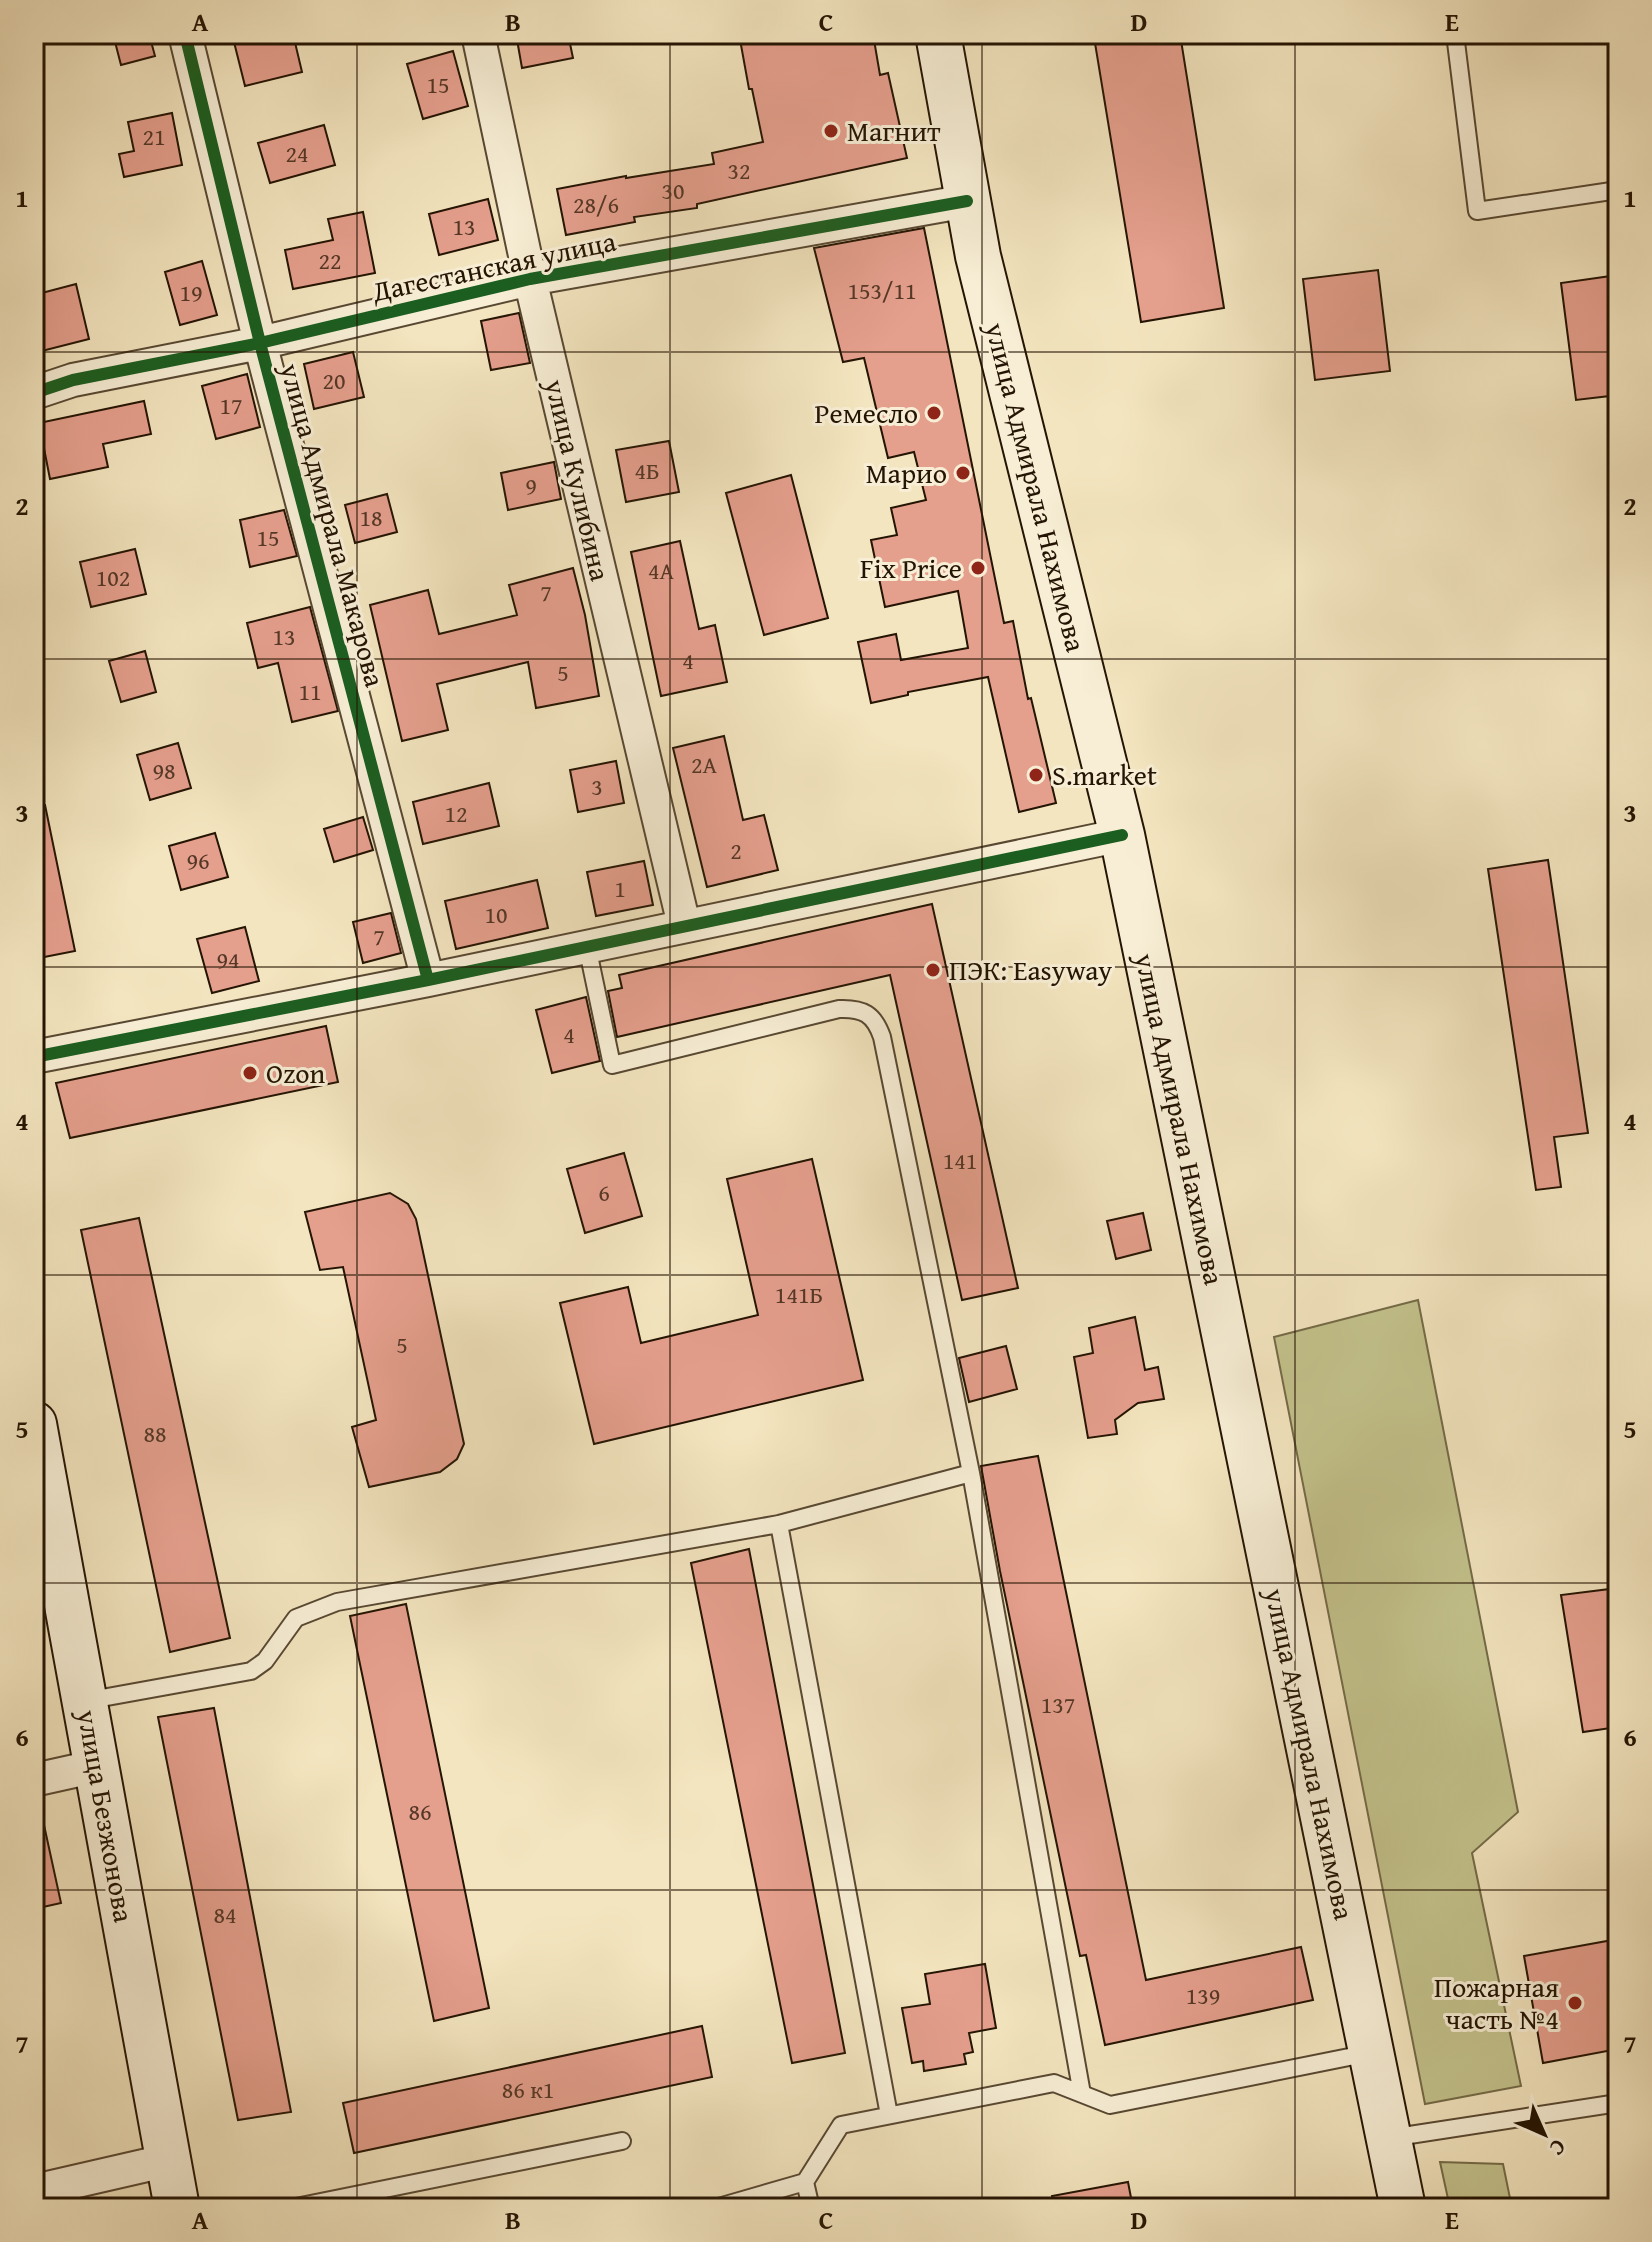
<svg xmlns="http://www.w3.org/2000/svg" width="1652" height="2242" viewBox="0 0 1652 2242" font-family="'Gentium Book Plus',serif">
  <style>
    .green { fill: #c3c28c; stroke: #746b48; stroke-width: 2 }
    .building { fill: #e59f8d; stroke: #241403; stroke-width: 2 }
    .lines { fill: none; stroke-linecap: round; stroke-linejoin: round }
    .lane-casing { stroke: #584832; stroke-width: 20 }
    .street-casing { stroke: #584832; stroke-width: 36 }
    .secondary-casing { stroke: #241403; stroke-width: 48 }
    .lane { stroke: #f7eed5; stroke-width: 16 }
    .street { stroke: #f7eed5; stroke-width: 32 }
    .secondary { stroke: #f7eed5; stroke-width: 44 }
    .cycleway-casing { stroke: #f7eed5; stroke-width: 17 }
    .cycleway { stroke: #1b5e20; stroke-width: 12 }
    .grid { fill: none; stroke: #241403; stroke-width: 2; stroke-opacity: 0.55 }
    .poi-dot { fill: #8f2418; stroke: #f7eed5; stroke-width: 3 }
    .labels { text-anchor: middle; stroke-width: 6; stroke-linejoin: round; paint-order: stroke }
    .number-label { font-size: 24px; fill: #543726 }
    .poi-label { font-size: 28px; fill: #241403; stroke: #f7eed5; text-anchor: start }
    .street-label { font-size: 28px; fill: #241403; stroke: #f7eed5 }
    .neatline { fill: none; stroke: #241403; stroke-width: 3 }
    .grid-label { font-size: 26px; text-anchor: middle; font-weight: bold; fill: #241403 }
  </style>
  <rect width="100%" height="100%" fill="#f3e5bf"/>
  <filter id="stains"><feTurbulence type="fractalNoise" baseFrequency=".0025" numOctaves="4"/><feColorMatrix values="0 0 0 0 .2 0 0 0 0 .09 0 0 0 0 .02 0 0 0 .5 -.17"/></filter>
  <radialGradient id="worn" r=".72"><stop offset=".6" stop-color="#630" stop-opacity="0"/><stop offset="1" stop-color="#630" stop-opacity=".3"/></radialGradient>
  <path class="green" d="M1418 1300 1518 1812 1472 1853 1521 2086 1425 2104 1274 1337Z
    M1440 2162 1503 2164 1512 2208H1450Z"/>
  <path class="building" d="M113 34H149L155 56 121 65Z
    M232 34H293L302 72 245 86Z
    M516 34H568L573 58 522 68Z
    M739 34H873L880 75 888 73 907 158 697 204V208L634 217 635 222 566 235 557 189 626 176V178L714 164 712 153 763 142 752 89H749Z
    M1110 34H1180L1224 308 1141 322 1094 37Z
    M453 51 468 106 423 119 407 64Z
    M172 113 182 165 124 177 119 154 134 151 128 122Z
    M324 125 335 165 270 183 258 143Z
    M488 199 498 240 439 255 429 214Z
    M363 212 375 273 293 289 285 250 333 240 328 219Z
    M924 228 1004 623 1013 621 1028 699 1031 698 1056 803 1019 812 988 677 908 692V695L871 703 858 642 896 634 901 660 968 648 958 591 885 607 871 540 897 535 891 508 926 500 914 452 888 458 864 358 843 362 814 248Z
    M202 261 217 315 180 325 165 272Z
    M1378 270 1390 371 1315 380 1303 279Z
    M1618 275V395L1576 400 1561 283Z
    M76 284 89 339 34 353V295Z
    M519 313 530 363 491 370 481 321Z
    M353 352 364 397 314 409 304 364Z
    M247 374 260 427 216 439 202 386Z
    M144 401 151 434 103 444 108 467 50 479 39 423Z
    M669 441 679 492 626 502 616 450Z
    M554 462 561 499 508 510 501 473Z
    M791 475 828 618 764 635 726 493Z
    M387 494 397 532 355 543 345 505Z
    M284 510 297 556 250 567 240 520Z
    M680 541 699 629 715 625 727 682 661 696 631 552Z
    M135 549 146 594 91 607 80 562Z
    M573 568 585 615 599 696 536 708 528 662 437 684 448 730 402 741 370 605 428 590 439 634 517 615 509 585Z
    M310 607 338 711 292 722 278 663 258 668 247 623Z
    M145 651 156 692 121 702 109 661Z
    M724 736 743 820 764 815 778 870 707 887 673 748Z
    M178 743 191 788 150 800 137 755Z
    M616 761 624 803 578 812 570 770Z
    M489 783 499 826 423 844 413 802Z
    M45 805 75 951 34 959V806Z
    M363 817 373 850 334 862 324 829Z
    M215 833 228 877 181 890 169 846Z
    M1548 860 1588 1133 1554 1137 1561 1187 1536 1190 1488 869Z
    M644 861 653 905 596 916 587 872Z
    M537 880 548 928 456 949 445 901Z
    M932 904 1018 1288 962 1300 890 975 617 1037 608 991 622 988 619 975Z
    M391 913 401 953 363 963 353 922Z
    M245 927 259 981 212 993 197 939Z
    M586 997 600 1061 552 1073 536 1010Z
    M326 1026 338 1082 70 1138 56 1083Z
    M624 1153 642 1216 585 1233 567 1169Z
    M812 1159 863 1380 594 1444 560 1303 628 1287 641 1343 758 1315 727 1179Z
    M390 1193 408 1204 416 1219 464 1444 457 1459 440 1472 369 1487 352 1427 376 1420 343 1267 320 1270 305 1212Z
    M1143 1213 1151 1250 1116 1259 1107 1221Z
    M139 1218 230 1638 170 1652 81 1230Z
    M1135 1317 1145 1370 1158 1367 1164 1399 1138 1403 1115 1420 1117 1434 1088 1438 1074 1357 1093 1353 1089 1328Z
    M1006 1346 1017 1389 969 1402 959 1358Z
    M1038 1456 1146 1980 1301 1947 1313 2000 1105 2045 1086 1955 1080 1956 1000 1571 981 1466Z
    M749 1549 845 2053 792 2063 691 1563Z
    M1618 1588V1727L1583 1732 1561 1595Z
    M406 1604 489 2008 434 2021 350 1616Z
    M214 1708 291 2112 238 2120 158 1717Z
    M44 1825 61 1903 34 1909V1826Z
    M1618 1939V2049L1543 2063 1524 1956Z
    M985 1964 996 2028 969 2033 973 2052 964 2054 966 2064 924 2071 923 2061 912 2063 902 2008 930 2004 925 1974Z
    M702 2026 712 2077 354 2153 343 2103Z
    M1128 2182 1133 2208H1054L1052 2196Z"/>
  <g class="lines">
    <defs>
      <path id="lane" d="M1455 34 1477 211 1618 190
        M587 946 612 1065 839 1009C863 1008 874 1014 882 1037L971 1473 1082 2094
        M1618 1137V1138
        M779 1524 889 2115
        M85 1701 251 1671 265 1661 296 1618 337 1602 779 1524 971 1473
        M1390 2138 1618 2103
        M805 2182 811 2208
        M291 2208 622 2141
        M715 2208 805 2182 841 2125 1054 2083 1110 2105 1369 2053"/>
      <path id="street" d="M185 34 260 343 428 980
        M478 34 530 279 684 925
        M34 393 73 380 260 343 530 279 967 201
        M34 1057 428 980 1122 835
        M34 1780 97 1766
        M34 2191 169 2160"/>
      <path id="secondary" d="M938 34 978 256 1122 835 1403 2208
        M34 1424 177 2208"/>
    </defs>
    <use href="#lane" class="lane-casing"/>
    <use href="#street" class="street-casing"/>
    <use href="#secondary" class="secondary-casing"/>
    <use href="#lane" class="lane"/>
    <use href="#street" class="street"/>
    <use href="#secondary" class="secondary"/>
    <defs>
      <path id="cycleway" d="M185 34 260 343 428 980
        M34 393 73 380 260 343 530 279 967 201
        M34 1057 428 980 1122 835"/>
    </defs>
    <use href="#cycleway" class="cycleway-casing"/>
    <use href="#cycleway" class="cycleway"/>
  </g>
  <path class="grid" d="M357 34V2208M670 34V2208M982 34V2208M1295 34V2208M34 352H1618M34 659H1618M34 967H1618M34 1275H1618M34 1583H1618M34 1890H1618"/>
  <g class="poi-dot">
    <circle cx="831" cy="131" r="8"/>
    <circle cx="934" cy="413" r="8"/>
    <circle cx="963" cy="473" r="8"/>
    <circle cx="978" cy="568" r="8"/>
    <circle cx="1036" cy="775" r="8"/>
    <circle cx="933" cy="970" r="8"/>
    <circle cx="250" cy="1073" r="8"/>
    <circle cx="1575" cy="2003" r="8"/>
  </g>
  <g class="labels">
    <g class="number-label">
      <text x="438" y="93">15</text>
      <text x="154" y="145">21</text>
      <text x="297" y="162">24</text>
      <text x="739" y="179">32</text>
      <text x="673" y="199">30</text>
      <text x="596" y="213">28/6</text>
      <text x="464" y="235">13</text>
      <text x="330" y="269">22</text>
      <text x="882" y="299">153/11</text>
      <text x="191" y="301">19</text>
      <text x="334" y="389">20</text>
      <text x="231" y="414">17</text>
      <text x="647" y="479">4Б</text>
      <text x="531" y="494">9</text>
      <text x="371" y="526">18</text>
      <text x="268" y="546">15</text>
      <text x="661" y="579">4А</text>
      <text x="113" y="586">102</text>
      <text x="546" y="601">7</text>
      <text x="284" y="645">13</text>
      <text x="688" y="669">4</text>
      <text x="563" y="681">5</text>
      <text x="310" y="700">11</text>
      <text x="704" y="773">2А</text>
      <text x="164" y="779">98</text>
      <text x="597" y="795">3</text>
      <text x="456" y="822">12</text>
      <text x="736" y="859">2</text>
      <text x="198" y="869">96</text>
      <text x="620" y="897">1</text>
      <text x="496" y="923">10</text>
      <text x="379" y="945">7</text>
      <text x="228" y="968">94</text>
      <text x="569" y="1043">4</text>
      <text x="960" y="1169">141</text>
      <text x="604" y="1201">6</text>
      <text x="799" y="1303">141Б</text>
      <text x="402" y="1353">5</text>
      <text x="155" y="1442">88</text>
      <text x="1058" y="1713">137</text>
      <text x="420" y="1820">86</text>
      <text x="225" y="1923">84</text>
      <text x="1203" y="2004">139</text>
      <text x="528" y="2098">86 к1</text>
    </g>
    <g class="poi-label">
      <text x="847" y="141">Магнит</text>
      <text x="918" y="423" text-anchor="end">Ремесло</text>
      <text x="947" y="483" text-anchor="end">Марио</text>
      <text x="962" y="578" text-anchor="end">Fix Price</text>
      <text x="1052" y="785">S.market</text>
      <text x="949" y="980">ПЭК: Easyway</text>
      <text x="266" y="1083">Ozon</text>
      <text x="1559" y="1997" text-anchor="end">Пожарная<tspan x="1559" dy="32">часть №4</tspan></text>
    </g>
    <g class="street-label">
      <text transform="translate(494 266) rotate(-12)" y="10">Дагестанская улица</text>
      <text transform="translate(578 480) rotate(77)" y="10">улица Кулибина</text>
      <text transform="translate(1036 487) rotate(76)" y="10">улица Адмирала Нахимова</text>
      <text transform="translate(333 525) rotate(75)" y="10">улица Адмирала Макарова</text>
      <text transform="translate(1180 1119) rotate(78)" y="10">улица Адмирала Нахимова</text>
      <text transform="translate(1310 1754) rotate(78)" y="10">улица Адмирала Нахимова</text>
      <text transform="translate(106 1816) rotate(80)" y="10">улица Безжонова</text>
    </g>
  </g>
  <rect width="1652" height="2242" fill="none" stroke="#f3e5bf" stroke-width="88"/>
  <g transform="translate(1544 2134) rotate(135)" stroke="#f7eed5" stroke-width="6" paint-order="stroke">
  <path d="M0-6L14 30L0 20L-14 30Z" fill="#241403"/>
  <text y="-12" font-size="22" font-weight="bold" text-anchor="middle" fill="#241403">С</text>
  </g>
  <rect x="44" y="44" width="1564" height="2154" class="neatline"/>
  <g class="grid-label">
    <text x="200" y="31">A</text>
    <text x="513" y="31">B</text>
    <text x="826" y="31">C</text>
    <text x="1139" y="31">D</text>
    <text x="1452" y="31">E</text>
    <text x="22" y="207">1</text>
    <text x="1630" y="207">1</text>
    <text x="22" y="515">2</text>
    <text x="1630" y="515">2</text>
    <text x="22" y="822">3</text>
    <text x="1630" y="822">3</text>
    <text x="22" y="1130">4</text>
    <text x="1630" y="1130">4</text>
    <text x="22" y="1438">5</text>
    <text x="1630" y="1438">5</text>
    <text x="22" y="1746">6</text>
    <text x="1630" y="1746">6</text>
    <text x="22" y="2053">7</text>
    <text x="1630" y="2053">7</text>
    <text x="200" y="2229">A</text>
    <text x="513" y="2229">B</text>
    <text x="826" y="2229">C</text>
    <text x="1139" y="2229">D</text>
    <text x="1452" y="2229">E</text>
  </g>
  <rect width="100%" height="100%" filter="url(#stains)"/>
  <rect width="100%" height="100%" fill="url(#worn)"/>
</svg>
